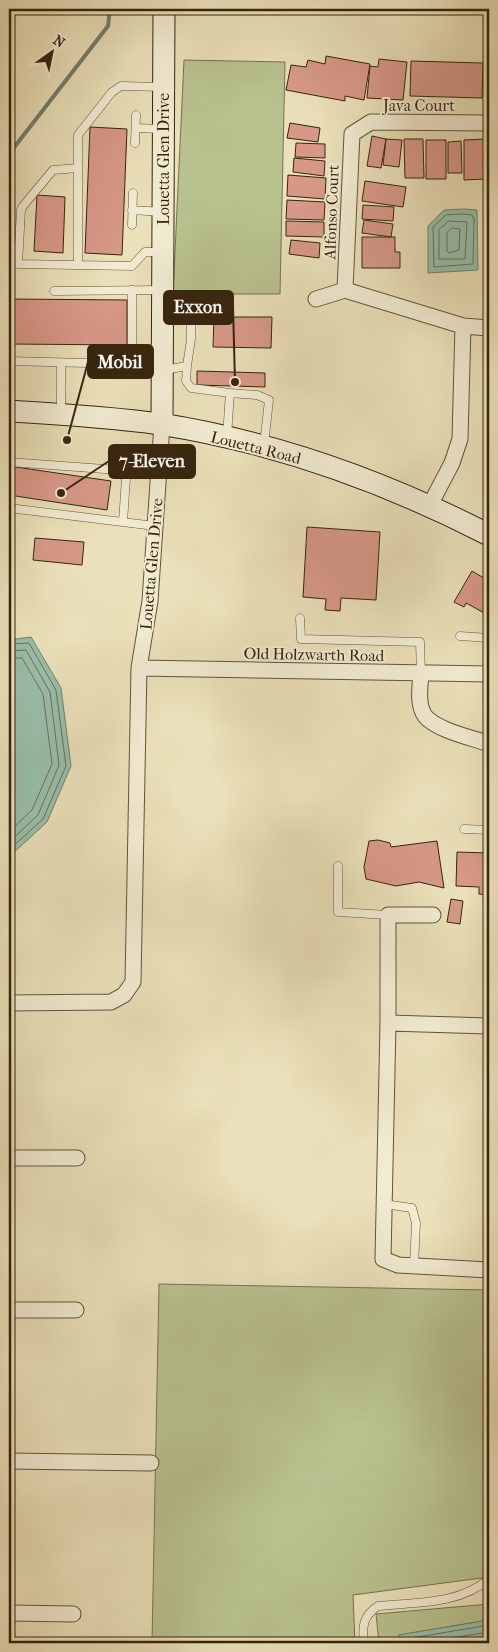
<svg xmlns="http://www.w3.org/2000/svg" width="498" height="1652" viewBox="0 0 498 1652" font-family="'IM FELL French Canon',serif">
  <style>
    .green { fill: #b8c28f; stroke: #77734e }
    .water { fill: #99beaa; stroke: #71806b }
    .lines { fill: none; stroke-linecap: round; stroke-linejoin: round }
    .shore { stroke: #68715c; stroke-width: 1 }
    .stream { stroke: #71806b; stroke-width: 4 }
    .building { fill: #d79888; stroke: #36240d }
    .lane-casing { stroke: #635338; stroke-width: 9 }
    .street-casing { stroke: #635338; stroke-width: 17 }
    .secondary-casing { stroke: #36240d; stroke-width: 23 }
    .lane { stroke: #f1ebd2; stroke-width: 8 }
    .street { stroke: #f1ebd2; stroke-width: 15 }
    .secondary { stroke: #f1ebd2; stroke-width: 21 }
    .labels { text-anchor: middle; stroke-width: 4; stroke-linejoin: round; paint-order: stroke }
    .street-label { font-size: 16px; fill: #36240d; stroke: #f1ebd2 }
    .leader { fill: none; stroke: #36240d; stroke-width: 2 }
    .callout-dot { fill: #36240d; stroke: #f1ebd2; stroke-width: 2 }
    .callout { fill: #36240d; stroke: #36240d; stroke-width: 2 }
    .callout-label { font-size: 18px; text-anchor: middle; font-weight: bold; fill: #fff }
  </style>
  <rect width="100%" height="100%" fill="#eae0b9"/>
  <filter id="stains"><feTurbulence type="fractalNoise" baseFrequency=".004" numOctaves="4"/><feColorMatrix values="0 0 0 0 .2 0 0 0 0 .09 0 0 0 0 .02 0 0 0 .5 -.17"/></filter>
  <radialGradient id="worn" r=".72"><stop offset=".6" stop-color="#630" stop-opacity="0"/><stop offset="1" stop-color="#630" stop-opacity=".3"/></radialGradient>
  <path class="green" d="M184 60 285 62 280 294H173Z
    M159 1284 489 1290V1577L353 1595 355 1643H152Z
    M489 1604V1620L399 1635V1643H379L376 1614Z"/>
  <path class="water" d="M464 209 477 210 478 270 428 273V226L444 210Z
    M31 637 61 688 71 766 47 822 9 857V640Z
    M489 1620V1643H399V1635Z"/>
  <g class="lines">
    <path class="shore" d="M464 214 472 215 474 219 473 264 434 267 433 227 446 215Z
      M449 221 467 222 465 259H439V230Z
      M452 228 460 229 459 250 449 253 447 251V233Z
      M9 644 29 643 56 690 66 766 43 819 9 850
      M9 651 26 650 50 692 59 765 38 815 9 842
      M9 658H22L43 694 52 764 32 810 9 832
      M404 1643 406 1639 489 1625
      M418 1643 489 1632"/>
    <path class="stream" d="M9 154 108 26 110 9"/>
  </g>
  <path class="building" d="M326 56 370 64 364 100 345 96V101L286 90 291 65 306 67 308 60 325 64Z
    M379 59 407 62 403 100 367 98 370 66 378 67Z
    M488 59 489 60V97H486Z
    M411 61 483 63 482 98 410 96Z
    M290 123 320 128 318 142 287 138Z
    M90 127 127 129 122 255 85 253Z
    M372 136 386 139 381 168 367 166Z
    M386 139 402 140 399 167 383 165Z
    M404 139H423L424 178H405Z
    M485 139 486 179 464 180V140Z
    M426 140H446V179H426Z
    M461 141 462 173H448V142Z
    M296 143 325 144V158L295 157Z
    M294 158 325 161 324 176 293 172Z
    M288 175 326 178 325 199 287 196Z
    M365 181 406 187 403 207 362 201Z
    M37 195 65 197 63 253 34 251Z
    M287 200 325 202 324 220 286 219Z
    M363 205 394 207 393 221 362 219Z
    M364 220 393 224 391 237 362 233Z
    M286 221 324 222V237L286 236Z
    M362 237H395V252H400V268H362Z
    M291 240 320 243 319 258 289 254Z
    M9 299 127 300V345L9 344Z
    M214 317H272L271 348 213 347Z
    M197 371 265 373V387L197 385Z
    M9 466 111 481 107 510 9 495Z
    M307 527 380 532 376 600 341 598 340 611 325 610 326 599 303 597Z
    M35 538 84 542 82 565 33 560Z
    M472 571 489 581 488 615 466 603 464 607 454 602Z
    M378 840 390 843 391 847 437 841 444 888 419 882 396 886 366 879 364 867 369 841Z
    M457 852 489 853V895L479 894V887L456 886Z
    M451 899 463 901 460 924 447 922Z"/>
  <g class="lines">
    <defs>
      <path id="lane" d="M136 128 161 129
        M135 143 136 115
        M78 168 53 170 23 206 21 210 18 264 132 266 145 252H162
        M132 210 163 212
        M132 225 133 193
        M78 265V135L112 92 121 86 162 87
        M54 291 162 290
        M132 353V290
        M9 361 125 364C135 347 142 350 160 348
        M187 366 186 381 191 388 230 393
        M164 370 187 366 191 339V318L181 314 164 315
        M61 413V363
        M227 436 230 393 257 395 269 400 264 445
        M9 462 118 470 126 478 123 522
        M9 508 155 526
        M300 618 301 639 420 642 421 674
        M460 636 489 638
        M464 829 489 830
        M338 866V912L388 915
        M384 1204 412 1208 416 1223 414 1266
        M364 1643C362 1626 363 1616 378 1606 416 1602 458 1605 489 1579"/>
      <path id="street" d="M345 290 352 134 371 122 489 123
        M316 299 345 290 463 326 489 328
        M430 505 452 463 460 439 463 326
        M139 668 489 674
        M421 674C420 686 417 705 425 716 436 730 473 738 489 744
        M9 1003 111 1002 124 995 133 982 139 668 150 601 162 424
        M388 1023V915H433
        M489 1026 388 1023 383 1259 398 1265 489 1270
        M9 1158H77
        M9 1310H76
        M9 1461 151 1463
        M9 1613 73 1614"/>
      <path id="secondary" d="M9 411C59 414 110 417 160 424 275 442 386 482 489 535
        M162 424 164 9"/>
    </defs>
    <use href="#lane" class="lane-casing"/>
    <use href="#street" class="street-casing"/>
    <use href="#secondary" class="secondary-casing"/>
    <use href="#lane" class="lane"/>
    <use href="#street" class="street"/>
    <use href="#secondary" class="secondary"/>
  </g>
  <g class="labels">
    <g class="street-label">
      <text x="419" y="111">Java Court</text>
      <text transform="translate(163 159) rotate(-90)" y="6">Louetta Glen Drive</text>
      <text transform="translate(331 212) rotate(-88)" y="6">Alfonso Court</text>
      <text transform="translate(256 447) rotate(14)" y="6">Louetta Road</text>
      <text transform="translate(151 564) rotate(-85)" y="6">Louetta Glen Drive</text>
      <text transform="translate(314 654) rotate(1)" y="6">Old Holzwarth Road</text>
    </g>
  </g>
  <path class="leader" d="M235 382L233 307M67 440L88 362M61 493L109 461"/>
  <g class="callout-dot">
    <circle cx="235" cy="382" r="5"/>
    <circle cx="67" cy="440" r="5"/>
    <circle cx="61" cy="493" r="5"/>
  </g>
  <g class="callout">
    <rect x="164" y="291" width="69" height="33" rx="5"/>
    <rect x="88" y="345" width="65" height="33" rx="5"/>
    <rect x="109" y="445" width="86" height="33" rx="5"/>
  </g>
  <g class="callout-label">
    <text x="198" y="313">Exxon</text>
    <text x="120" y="368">Mobil</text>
    <text x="152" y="467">7-Eleven</text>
  </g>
  <rect width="498" height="1652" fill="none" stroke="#eae0b9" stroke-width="30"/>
  <rect x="10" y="10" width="478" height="1632" fill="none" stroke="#36240d" stroke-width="2.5"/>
  <rect x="15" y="15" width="468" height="1622" fill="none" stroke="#36240d"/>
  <g transform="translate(52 52) rotate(33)" stroke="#f1ebd2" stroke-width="4" paint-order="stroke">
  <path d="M0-4L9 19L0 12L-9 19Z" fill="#36240d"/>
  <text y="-8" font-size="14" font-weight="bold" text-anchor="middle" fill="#36240d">N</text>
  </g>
  <rect width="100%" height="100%" filter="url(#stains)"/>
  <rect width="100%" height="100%" fill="url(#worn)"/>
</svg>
